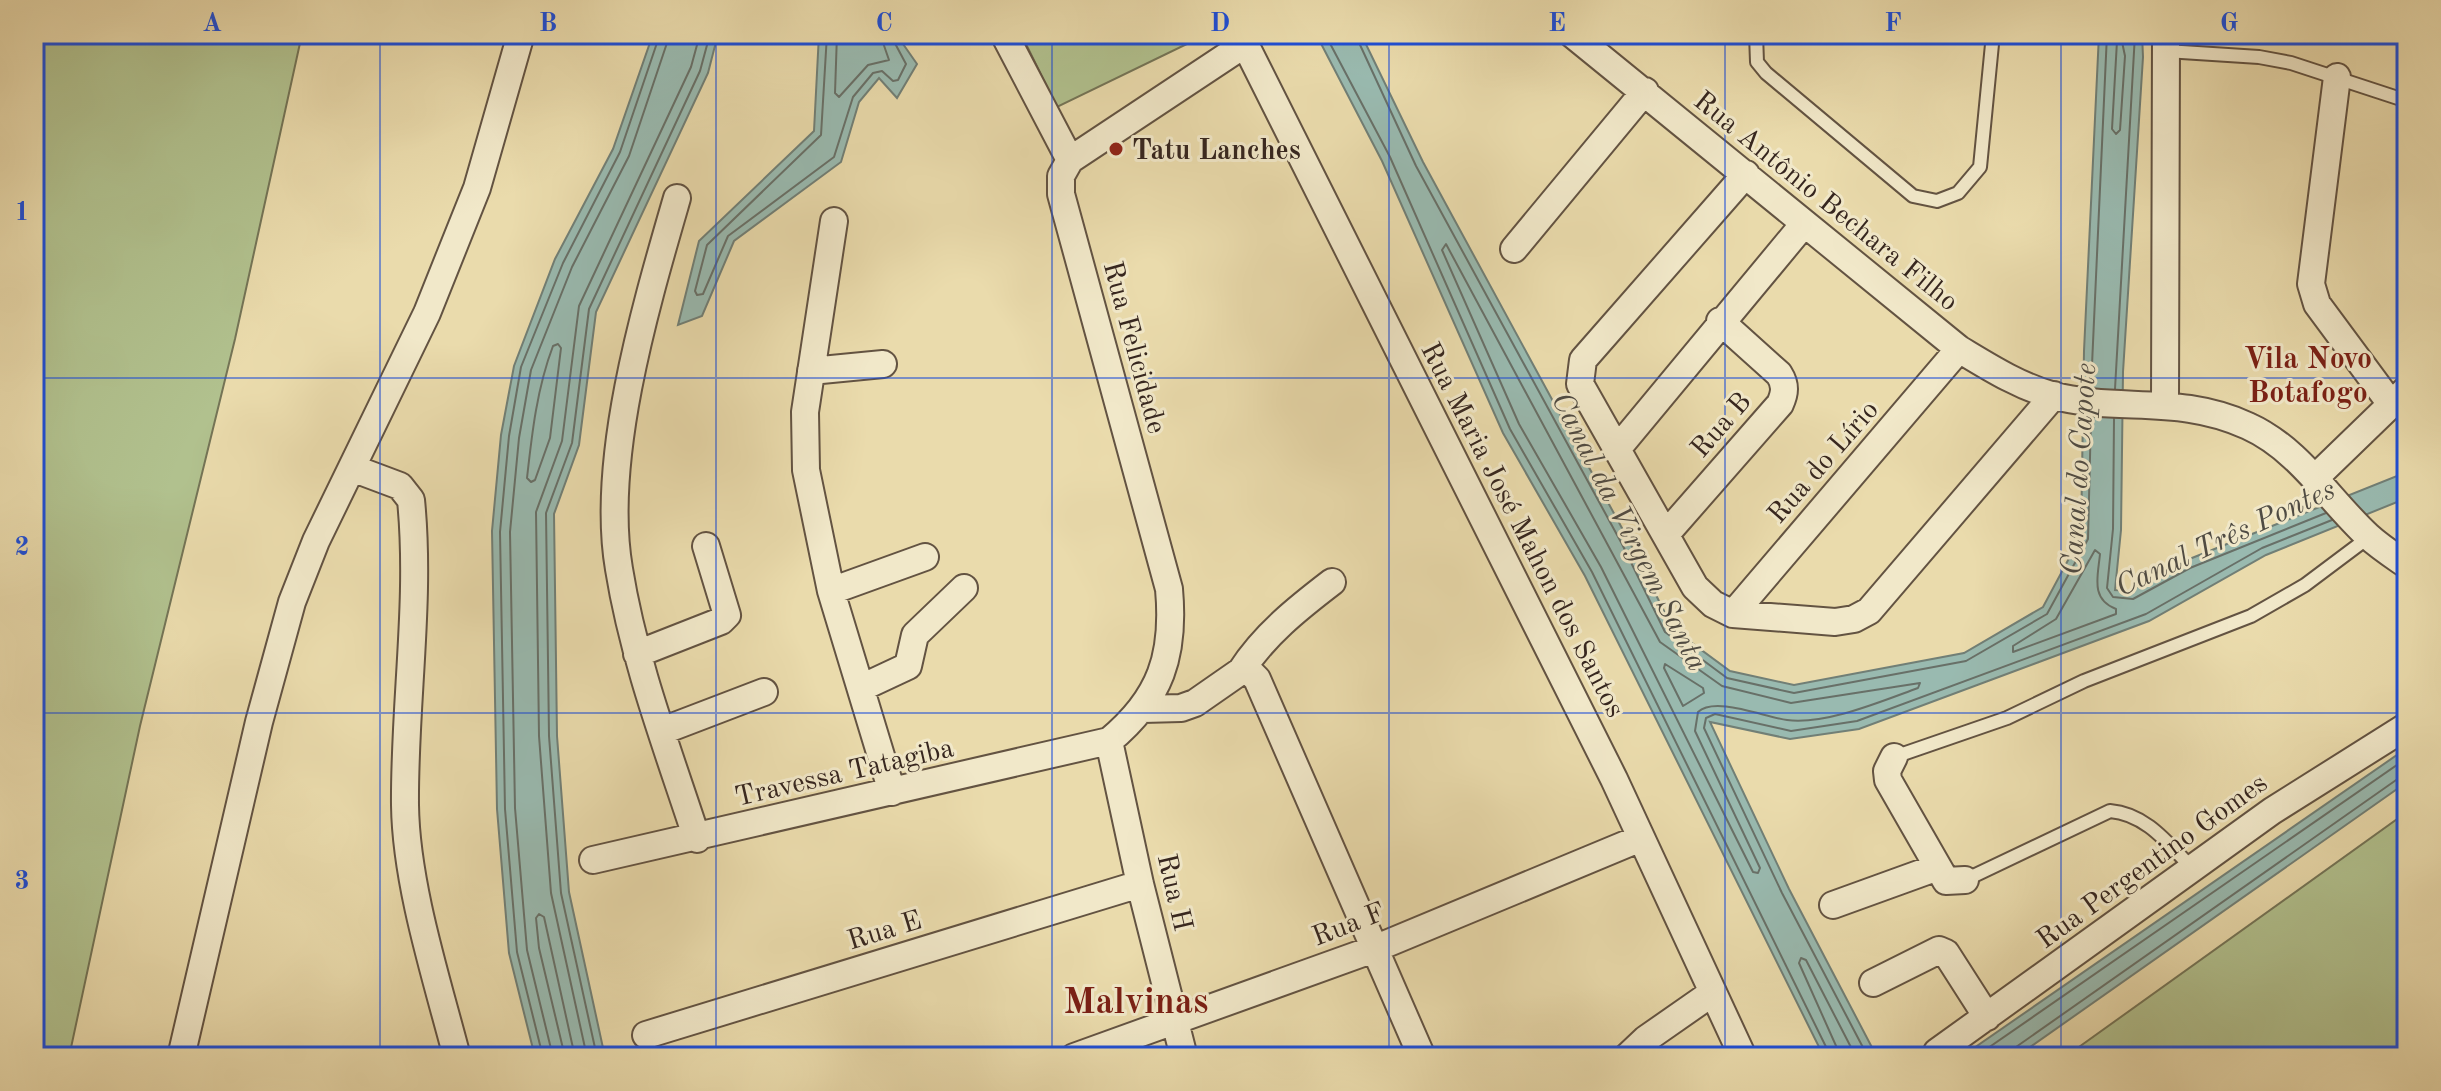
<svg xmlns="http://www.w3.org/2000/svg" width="2441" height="1091" viewBox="0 0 2441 1091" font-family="'Old Standard TT',serif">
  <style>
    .green { fill: #b1c18e; stroke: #747456; stroke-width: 2 }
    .water { fill: #99bab0; stroke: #717f76; stroke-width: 2 }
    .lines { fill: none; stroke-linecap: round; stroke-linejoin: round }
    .shore { stroke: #687068; stroke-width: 2 }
    .lane-casing { stroke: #635342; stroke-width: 16 }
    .street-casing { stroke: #635342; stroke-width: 30 }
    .lane { stroke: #f1e8c9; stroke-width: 12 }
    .street { stroke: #f1e8c9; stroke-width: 26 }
    .grid { fill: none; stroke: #1d4ed8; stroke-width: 2; stroke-opacity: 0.55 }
    .poi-dot { fill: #8f2418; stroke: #f1e8c9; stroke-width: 3 }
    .labels { text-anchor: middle; stroke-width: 6; stroke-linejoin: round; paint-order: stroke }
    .poi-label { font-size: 28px; font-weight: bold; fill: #36261f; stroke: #f1e8c9; text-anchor: start }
    .street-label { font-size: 28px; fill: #36261f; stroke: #f1e8c9 }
    .neighbourhood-label { font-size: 30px; font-weight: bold; fill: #7a1f14; stroke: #f1e8c9 }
    .water-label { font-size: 30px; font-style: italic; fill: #4f4b43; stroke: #f1e8c9 }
    .district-label { font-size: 36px; font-weight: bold; fill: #7a1f14; stroke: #f1e8c9 }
    .neatline { fill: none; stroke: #1d4ed8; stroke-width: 3 }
    .grid-label { font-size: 26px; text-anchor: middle; font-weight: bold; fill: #1d4ed8 }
  </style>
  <rect width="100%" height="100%" fill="#eadbac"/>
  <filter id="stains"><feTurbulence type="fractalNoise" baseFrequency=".0025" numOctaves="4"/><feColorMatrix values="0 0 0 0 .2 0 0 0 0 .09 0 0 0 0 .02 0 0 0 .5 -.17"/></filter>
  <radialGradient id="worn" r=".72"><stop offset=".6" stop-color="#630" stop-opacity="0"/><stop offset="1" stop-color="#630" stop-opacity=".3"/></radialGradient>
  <path class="green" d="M34 34H302L235 339 140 726 69 1057H34Z
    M1021 34H1187L1191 42 1057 107Z
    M2407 812V1057H2065Z"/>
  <path class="water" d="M653 34H718L708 73 596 312 579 445 554 514 557 736 569 892 605 1057H535L509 953 497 809 492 531 501 435 514 366 555 259 613 149Z
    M819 34H896L917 64 897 98 879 78 859 102 841 162 734 241 702 316 678 325 699 241 814 131Z
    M1316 34H1361L1423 162 1629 541 1673 629 1730 671 1794 685 1964 653 2043 607 2081 536 2084 351 2099 34H2142L2143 57 2123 372 2121 530 2115 590 2130 591 2187 560 2407 472V498L2266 555 2149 621 1859 729 1790 739 1710 722 1789 889 1877 1057H1824L1585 576 1503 433 1382 161Z
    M2407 748V782L2016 1057H1961Z"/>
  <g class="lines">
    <path class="shore" d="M827 34 821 135 707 245 695 291 697 295 703 294 728 236 834 157 853 97 873 73 882 71 893 81 898 80 906 64 890 34
      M837 34 835 93 839 97 868 65 889 60 880 34
      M1325 34 1390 157 1510 429 1592 572 1831 1057
      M1355 34 1416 166 1622 544 1665 632 1727 678 1794 693 1966 661 2047 614 2088 539 2091 417
      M2121 37 2125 56 2120 130 2116 134 2112 129 2117 41Z
      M1446 244 1660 642 1722 686 1791 703 1920 683 1918 688C1882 701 1826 725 1787 720 1764 717 1715 696 1698 712L1695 731 1760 868 1758 873 1753 872 1601 567 1519 424 1442 250Z
      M558 344 561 348 550 438 535 480 531 482 527 478C532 433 537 388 553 346Z
      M2091 387 2107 34
      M2115 389 2135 34
      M2114 419 2113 529 2107 588 2113 597 2133 599 2190 568 2326 513
      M2095 550 2100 554C2098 576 2090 599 2116 609V614L2013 652V646L2056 619Z
      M1665 664 1703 688 1704 693 1683 706 1664 668Z
      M543 1057 517 952 505 809 500 532 509 436 521 367 563 263 620 152 660 34
      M553 1057 527 950 515 808 510 532 519 438 531 370 572 267 629 156 670 34
      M565 1057 539 948 536 918 539 914 544 917 575 1057
      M587 1057 551 893 539 736 536 512 562 441 579 306 691 67 700 34
      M597 1057 561 893 549 736 546 513 572 443 589 309 700 71 710 34
      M1841 1057 1799 963 1801 958 1806 960 1856 1057
      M1868 1057 1782 893 1704 728 1706 718 1715 714 1791 731 1857 721 2146 614 2262 548 2332 520
      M1975 1057 2407 758
      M2012 1057 2016 1047 2399 778 2407 776"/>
    <defs>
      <path id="lane" d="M1756 34 1757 62 1766 73 1913 196 1937 201 1958 193 1980 167 1993 34
        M2166 51 2259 57 2291 63 2407 101
        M1894 757 2007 718 2084 681 2251 616 2305 585 2369 537
        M1965 880 2110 811C2147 814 2169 845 2193 869"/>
      <path id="street" d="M1004 34 1070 160
        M1240 34 1614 779 1743 1057
        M1572 34 1959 349C1989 367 2017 385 2051 395 2117 413 2179 394 2248 426 2299 449 2329 500 2368 536 2380 547 2394 556 2407 565
        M2337 77 2311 284 2317 304 2391 404
        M1746 174 1583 360 1580 384 1695 587 1713 604 1733 614 1835 622 1854 619 1869 611 2054 395
        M677 198C646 305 600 459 619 569 634 662 668 750 697 839
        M834 221 805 412 806 470 831 591 892 792
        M1514 249 1645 91
        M811 371 883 364
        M2165 403 2166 34
        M1618 448 1803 225
        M352 468 400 486 411 500C421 601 404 704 405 805 406 885 437 980 457 1057
        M2316 477 2407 389
        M1667 533 1780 404C1785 393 1786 385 1779 374L1720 321
        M831 591 925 557
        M1733 614 1959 349
        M637 654 721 621 727 615 706 546
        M1241 671C1264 635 1298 608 1332 582
        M861 688 908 666 915 635 964 588
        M1143 709 1181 708 1195 703 1241 671 1250 672 1257 679 1422 1057
        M662 731 764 692
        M1109 741 1140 884 1184 1057
        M1894 757 1887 771 1888 780 1946 881 1965 880
        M593 860 1109 741C1161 698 1175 655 1169 589L1061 194V176L1070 160 1245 44
        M1833 905 1938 867
        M1873 983 1939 950 1946 953 1987 1017
        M646 1035 1140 884
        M1937 1052 2272 811 2407 726
        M181 1057 259 722 292 602 316 541 427 313 477 188 521 34
        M1074 1057 1374 949 1641 838
        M1627 1057 1646 1039 1712 993"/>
    </defs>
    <use href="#lane" class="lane-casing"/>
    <use href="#street" class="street-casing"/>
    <use href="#lane" class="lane"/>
    <use href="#street" class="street"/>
  </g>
  <path class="grid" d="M380 34V1057M716 34V1057M1052 34V1057M1389 34V1057M1725 34V1057M2061 34V1057M34 378H2407M34 713H2407"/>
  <circle class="poi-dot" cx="1116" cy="149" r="8"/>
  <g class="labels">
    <g class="poi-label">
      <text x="1132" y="159">Tatu Lanches</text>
    </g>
    <g class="street-label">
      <text transform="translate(1827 200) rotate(39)" y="10">Rua Antônio Bechara Filho</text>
      <text transform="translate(1136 347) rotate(75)" y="10">Rua Felicidade</text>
      <text transform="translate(1720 424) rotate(-49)" y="10">Rua B</text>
      <text transform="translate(1822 461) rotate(-49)" y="10">Rua do Lírio</text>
      <text transform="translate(1524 529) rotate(63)" y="10">Rua Maria José Mahon dos Santos</text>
      <text transform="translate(844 771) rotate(-13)" y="10">Travessa Tatagiba</text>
      <text transform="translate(2151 860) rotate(-36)" y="10">Rua Pergentino Gomes</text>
      <text transform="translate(1176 892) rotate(77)" y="10">Rua H</text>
      <text transform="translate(1348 923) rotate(-21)" y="10">Rua F</text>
      <text transform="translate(884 929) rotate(-17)" y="10">Rua E</text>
    </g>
    <g class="neighbourhood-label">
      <text x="2308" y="368">Vila Novo<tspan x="2308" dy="34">Botafogo</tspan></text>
    </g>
    <g class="water-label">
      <text transform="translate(2078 469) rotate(-86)" y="10">Canal do Capote</text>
      <text transform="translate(1630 531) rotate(63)" y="10">Canal da Virgem Santa</text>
      <text transform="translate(2225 537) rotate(-25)" y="10">Canal Três Pontes</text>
    </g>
    <g class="district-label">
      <text x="1136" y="1013">Malvinas</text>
    </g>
  </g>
  <rect width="2441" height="1091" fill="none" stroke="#eadbac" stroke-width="88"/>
  <rect x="44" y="44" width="2353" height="1003" class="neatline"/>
  <g class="grid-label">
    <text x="212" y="31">A</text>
    <text x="548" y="31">B</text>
    <text x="884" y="31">C</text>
    <text x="1220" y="31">D</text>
    <text x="1557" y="31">E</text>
    <text x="1893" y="31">F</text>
    <text x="2229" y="31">G</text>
    <text x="22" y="220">1</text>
    <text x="22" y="555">2</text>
    <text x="22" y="889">3</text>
  </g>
  <rect width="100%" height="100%" filter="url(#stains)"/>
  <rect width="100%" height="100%" fill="url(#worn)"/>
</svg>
